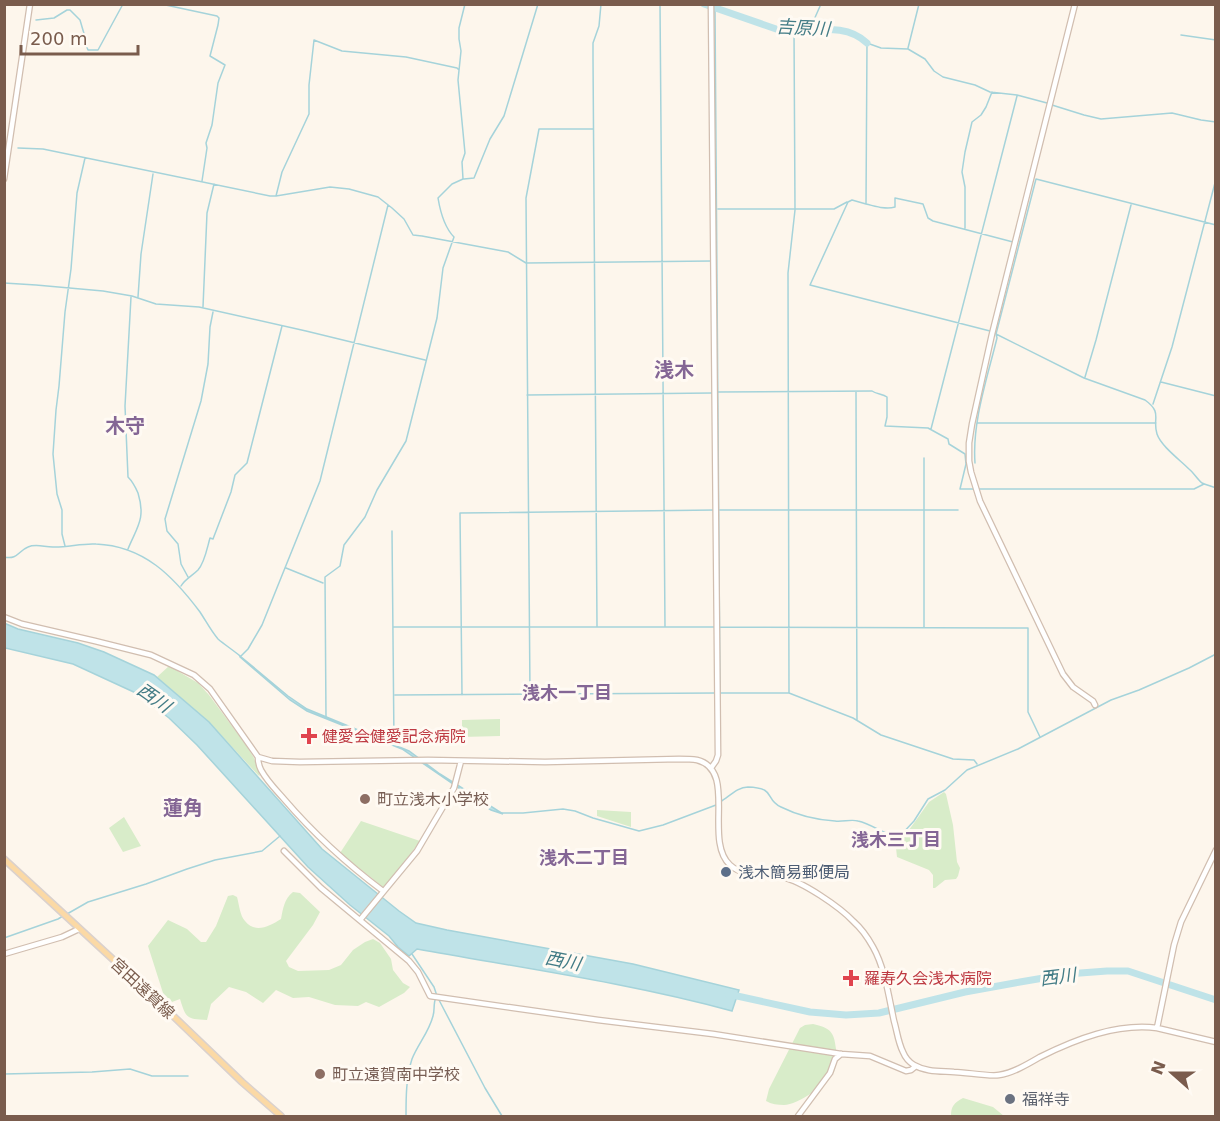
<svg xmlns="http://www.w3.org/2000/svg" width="1220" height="1121" viewBox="0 0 1220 1121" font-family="'DejaVu Sans','Noto Sans JP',sans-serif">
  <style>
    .green { fill: #d8ecc9 }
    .water { fill: #bfe3e8; stroke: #a5d3da; stroke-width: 1.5 }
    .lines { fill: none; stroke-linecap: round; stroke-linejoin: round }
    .stream { stroke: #a5d3da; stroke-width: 1.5 }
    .river { stroke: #bfe3e8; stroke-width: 7 }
    .tertiary-casing { stroke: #d1beb0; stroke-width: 7 }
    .primary-casing { stroke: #dad1cd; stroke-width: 8 }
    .tertiary { stroke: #fff; stroke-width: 4.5 }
    .primary { stroke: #fbd9a5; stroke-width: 5 }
    .health-dot { fill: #e0444e; stroke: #fffaf3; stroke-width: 2 }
    .education-dot { fill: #8d6e63; stroke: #fffaf3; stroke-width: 2 }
    .service-dot { fill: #5c6f8a; stroke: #fffaf3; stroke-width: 2 }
    .worship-dot { fill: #6b7280; stroke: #fffaf3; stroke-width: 2 }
    .labels { text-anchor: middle; stroke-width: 6; stroke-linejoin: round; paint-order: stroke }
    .health-label { font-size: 16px; fill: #be3a42; stroke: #fffaf3; text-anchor: start }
    .education-label { font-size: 16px; fill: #785e54; stroke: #fffaf3; text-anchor: start }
    .service-label { font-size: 16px; fill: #4e5e75; stroke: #fffaf3; text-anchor: start }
    .street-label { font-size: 16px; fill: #7a5c4d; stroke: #fffaf3 }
    .worship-label { font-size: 16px; fill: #5b616d; stroke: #fffaf3; text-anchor: start }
    .water-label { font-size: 18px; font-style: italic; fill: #437c86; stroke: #fffaf3 }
    .neighbourhood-label { font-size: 18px; font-weight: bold; fill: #846695; stroke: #fffaf3 }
    .quarter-label { font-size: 20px; font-weight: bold; fill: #846695; stroke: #fffaf3 }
  </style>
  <rect width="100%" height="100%" fill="#fdf6ec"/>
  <path class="green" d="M169 666 198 683 209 695 246 745 254 758 260 776 258 775 209 722 157 677Z
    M500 719V736L462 737V720Z
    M944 792 946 794 953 825 957 862 960 868 958 876 956 879 945 880 935 888H933V875L929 870 897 857 896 848 899 838 909 830 929 802Z
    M597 810 631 812V827L597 816Z
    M124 817 141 846 123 852 109 828Z
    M361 821 420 841 401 867 383 887 340 853Z
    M293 892 300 893 320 912 313 925 286 961 289 967 298 971 329 970 341 965 353 950 365 942 373 939 380 943 391 959 393 970 403 983 410 987 404 993 379 1007 366 1002 358 1006 335 1005 309 997 293 998 276 990 263 1003 246 992 229 987 211 1004 207 1020C186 1019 186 1018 180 999L172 1002 163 993 148 946 168 920 187 929 201 942H206L216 926 228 896 233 895 237 897C239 904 240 916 245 921 255 934 270 926 281 919 283 909 284 899 293 892Z
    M813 1024C830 1028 834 1031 836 1049 836 1057 837 1064 834 1072 827 1084 798 1105 784 1105 778 1105 771 1104 766 1101L769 1089 800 1028 805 1025Z
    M963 1098 993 1107 1004 1116H951C951 1106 954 1103 963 1098Z"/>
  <path class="water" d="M4 623 18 629 78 643 104 652 154 675 209 722 322 849 399 911 416 923 447 930 633 964 739 990 732 1011C629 983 522 968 417 949L409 956 398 947 389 936 350 905 308 867 197 745 169 718 138 694 73 664 5 648Z
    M240 656 288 696 307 709 409 751 440 774 503 814 491 810 402 749 307 711 290 700 240 657Z"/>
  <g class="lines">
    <path class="stream" d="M161 4 217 16 219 18 218 25 210 56 225 65 218 83 212 125 206 143 207 148 202 181
      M660 4 665 626
      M715 9 720 693
      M36 20 54 18 67 10H70L80 20 85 37 86 45 88 50H98L123 4
      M812 30 813 22 821 4
      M1181 35 1216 40
      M908 48 919 4
      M1052 105 1084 115 1101 119 1172 113 1201 120 1216 122
      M18 148 43 149 270 196H276L330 187 349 189 378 197 392 208 404 219 413 235 422 236 508 252 526 263 712 261
      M464 179 474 178 490 139 504 116 538 4
      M276 196 282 172 309 114V85L314 40 342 51 406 57 457 68 459 70
      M866 204C875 206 885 210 895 207V198L923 204 928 218 933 221 1013 242
      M718 209H834L847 202
      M965 228V187L962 172 965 152 972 122 981 115 986 107 992 92
      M4 283 36 285 103 291 132 296 156 304 199 307 306 331 425 360
      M138 297 141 254 153 174
      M203 307 207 213 214 184
      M990 331 810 285 848 202 852 200 866 204 867 43 881 48 908 49 925 59 934 71 943 77 975 85 990 92 1017 95 1047 103
      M994 333 1084 378 1145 400C1163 413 1152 418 1157 434 1161 446 1180 460 1189 469 1194 473 1197 479 1202 483 1206 485 1211 486 1216 488
      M1085 377 1096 340 1131 205
      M1161 382 1216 396
      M717 392 872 391C876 394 883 394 887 397V417L885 426 928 428 948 439 949 444 965 454 966 464 960 489H1194L1204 484
      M856 392 857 720
      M527 395 712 393
      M1153 404 1172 347 1216 179
      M978 423H1156
      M931 429 1017 96
      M975 463C972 422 987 379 997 338L996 334 1036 179 1216 225
      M720 510H958
      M392 531 394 744
      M65 546 62 534V510L57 494 53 454 56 410 59 386 65 312 71 269 77 193 85 158
      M128 549C137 527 146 519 138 493 135 486 133 482 128 477L125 406 131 297
      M4 557C18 560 18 551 28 547 37 543 46 548 55 547 69 547 83 543 96 544 144 546 173 576 200 612 206 621 211 631 218 639 225 645 233 650 240 656
      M286 568 323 583
      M188 577 181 564 178 544 167 531 165 519 201 401 208 364 210 327 213 312
      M181 586C185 579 192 576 198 570 205 562 207 548 210 538L213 539 231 492 235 475 247 463 282 326
      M597 626 593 58V43L599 26 601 4
      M393 627H715
      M719 627 1028 628V712L1040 737
      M924 627V458
      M241 656 248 649 262 625 320 481 388 205
      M721 693H789L853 718 881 735 953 759 974 760 977 764
      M789 693 788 273 795 210 794 31
      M530 694 526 198 539 129H593
      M395 695 716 693
      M462 695 460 513 715 510
      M326 718 325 577 340 566 344 545 365 517 377 490 406 441 437 318 443 268 454 237C445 228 440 210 438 198L452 184 463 179 462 162 465 153 458 80 461 51 459 39V28L465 4
      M720 802C729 797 737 787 748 787 777 788 764 799 781 807 797 815 818 820 835 821 843 822 851 819 858 821 872 824 883 834 897 837L900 836 914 821 928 799 945 790 967 770 1018 749 1111 700 1139 690 1189 668 1216 654
      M501 813H523L563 809 575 811 593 818 639 831 663 825 716 805
      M67 914 88 902 146 884 187 869 215 860 262 851 280 836
      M4 938 58 919 63 916
      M412 954 434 987 437 996
      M439 1000 485 1088 502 1116
      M4 1074 92 1072 130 1069 152 1076H188
      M406 1116C406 1098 406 1077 412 1059 418 1044 429 1032 433 1016 435 1010 433 1004 436 997"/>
    <path class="river" d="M704 4 779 30C808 34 843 20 867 43
      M728 994 810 1012 846 1015 879 1013 965 992 1020 982 1067 974 1107 971H1128L1216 1000"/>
    <defs>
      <path id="tertiary" d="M1075 4 992 334 972 424 969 443V461L971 472 980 501 1063 674 1073 687 1093 701 1095 705
        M4 179 30 4
        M4 617 22 624 95 641 151 655 194 675 210 689 258 757C258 761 259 766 261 770 267 781 276 790 284 799 314 834 347 864 383 891
        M258 757 272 761 300 762 428 760 545 762 679 759C685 759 691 759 697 760 738 770 703 840 730 865 743 877 765 874 782 877 802 881 840 907 854 922 862 929 868 938 873 947 885 968 889 998 894 1021 897 1031 898 1042 903 1052 905 1057 909 1062 914 1065 926 1072 940 1071 954 1072 965 1072 990 1077 999 1075 1013 1073 1028 1064 1040 1057 1076 1039 1117 1023 1157 1028L1216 1042
        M711 768 716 761 718 755 711 4
        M284 851 321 888 409 961 418 972 430 996 598 1020 713 1034 841 1054 870 1056 906 1071 911 1070 916 1066
        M360 920 417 851 454 788 461 761
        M4 954 62 937 79 929
        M1157 1028 1174 945 1181 922 1216 850
        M798 1116 830 1073 835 1059 841 1054"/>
      <path id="primary" d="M4 859 143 987 242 1082 281 1116"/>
    </defs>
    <use href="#tertiary" class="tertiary-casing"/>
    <use href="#primary" class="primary-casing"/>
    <use href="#tertiary" class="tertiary"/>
    <use href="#primary" class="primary"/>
  </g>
  <g class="health-dot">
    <path d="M306 727h6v6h6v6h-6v6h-6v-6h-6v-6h6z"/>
    <path d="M848 969h6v6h6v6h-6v6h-6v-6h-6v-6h6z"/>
  </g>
  <g class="education-dot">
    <circle cx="365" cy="799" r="6"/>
    <circle cx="320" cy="1074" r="6"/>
  </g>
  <circle class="service-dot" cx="726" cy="872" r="6"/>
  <circle class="worship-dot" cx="1010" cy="1099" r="6"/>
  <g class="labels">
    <g class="health-label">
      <text x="322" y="742">健愛会健愛記念病院</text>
      <text x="864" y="984">羅寿久会浅木病院</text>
    </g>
    <g class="education-label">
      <text x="377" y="805">町立浅木小学校</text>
      <text x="332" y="1080">町立遠賀南中学校</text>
    </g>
    <g class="service-label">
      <text x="738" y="878">浅木簡易郵便局</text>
    </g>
    <g class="street-label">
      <text transform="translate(143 988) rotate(43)" y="6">宮田遠賀線</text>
    </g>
    <g class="worship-label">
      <text x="1022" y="1105">福祥寺</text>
    </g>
    <g class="water-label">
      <text transform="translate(803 28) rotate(3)" y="6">吉原川</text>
      <text transform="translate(154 698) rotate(35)" y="6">西川</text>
      <text transform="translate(563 961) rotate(11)" y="6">西川</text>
      <text transform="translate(1058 977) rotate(-7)" y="6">西川</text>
    </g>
    <g class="neighbourhood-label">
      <text x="567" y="699">浅木一丁目</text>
      <text x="896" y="846">浅木三丁目</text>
      <text x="584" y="864">浅木二丁目</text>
    </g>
    <g class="quarter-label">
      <text x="674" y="377">浅木</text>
      <text x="125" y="433">木守</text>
      <text x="183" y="815">蓮角</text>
    </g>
  </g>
  <rect width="1220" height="1121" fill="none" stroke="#7a5c4d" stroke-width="12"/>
  <g transform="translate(1172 1073) rotate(291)" stroke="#fffaf3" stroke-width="4.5" paint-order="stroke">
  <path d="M0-4.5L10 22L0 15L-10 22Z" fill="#7a5c4d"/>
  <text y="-9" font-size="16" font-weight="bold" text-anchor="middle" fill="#7a5c4d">N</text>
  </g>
  <path d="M21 45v9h117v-9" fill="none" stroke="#7a5c4d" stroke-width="3"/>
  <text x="30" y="45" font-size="18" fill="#7a5c4d" stroke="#fffaf3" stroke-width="4.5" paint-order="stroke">200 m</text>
</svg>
